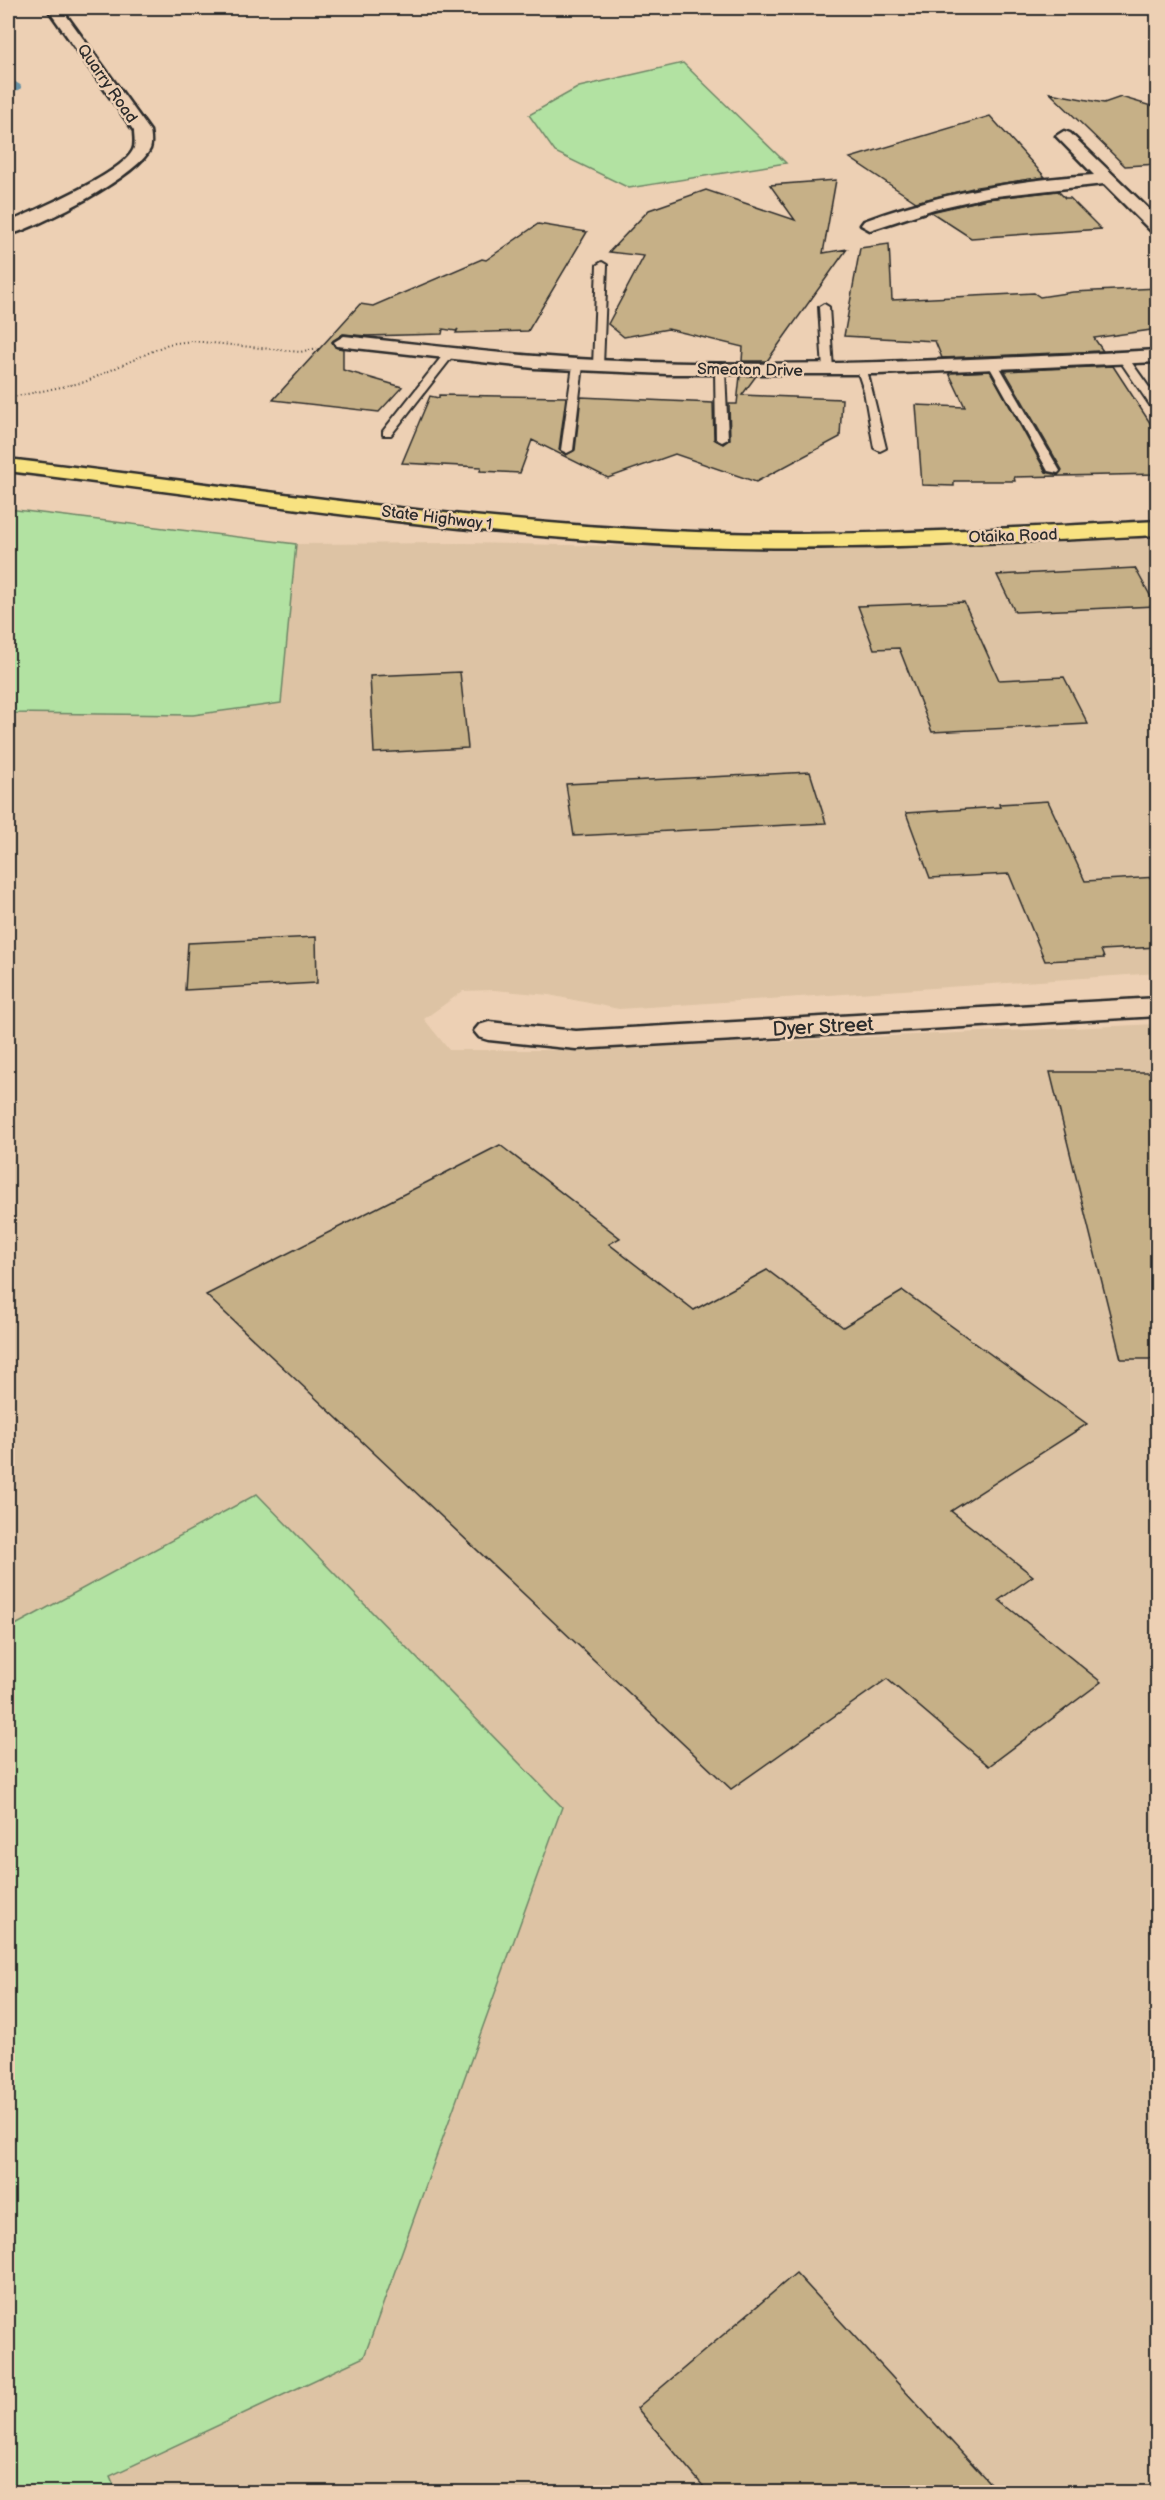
<svg xmlns="http://www.w3.org/2000/svg" width="1165" height="2500" viewBox="0 0 1165 2500" font-family="'Balsamiq Sans',sans-serif">
  <style>
    .built { fill: #ddc3a4 }
    .green { fill: #b2e2a2; stroke: #6e8666; stroke-width: 1.5 }
    .lines { fill: none; stroke-linecap: round; stroke-linejoin: round }
    .stream { stroke: #6a93a5; stroke-width: 6 }
    .building { fill: #c6b087; stroke: #2b2b2b; stroke-width: 1.5 }
    .service-casing { stroke: #2b2b2b; stroke-width: 4 }
    .minor-casing { stroke: #2b2b2b; stroke-width: 5 }
    .trunk-casing { stroke: #2b2b2b; stroke-width: 5 }
    .path { stroke: #2b2b2b; stroke-width: 2; stroke-dasharray: 1 3; stroke-linecap: butt }
    .service { fill: #edd0b4; fill-rule: evenodd }
    .minor { fill: #edd0b4; fill-rule: evenodd }
    .trunk { fill: #f8e281; fill-rule: evenodd }
    .labels { text-anchor: middle; stroke-width: 5; stroke-linejoin: round; paint-order: stroke }
    .far-street-label { font-size: 16px; fill: #2b2b2b; stroke: #edd0b4 }
    .street-label { font-size: 20px; fill: #2b2b2b; stroke: #edd0b4 }
  </style>
  <rect width="100%" height="100%" fill="#edd0b4"/>
  <filter id="ink" filterUnits="userSpaceOnUse"><feTurbulence type="fractalNoise" baseFrequency=".0167" numOctaves="2"/><feDisplacementMap in="SourceGraphic" scale="12" xChannelSelector="R" yChannelSelector="G"/><feConvolveMatrix kernelMatrix="1 2 1 2 8 2 1 2 1" color-interpolation-filters="sRGB"/></filter>
  <g filter="url(#ink)">
    <path class="built" d="M1157 535V973L619 1009 549 995 494 990 463 991 424 1019 449 1050H586L1157 1024V2492H117L110 2476 364 2357 8 1629V713L193 715 281 703 296 544 464 543 717 548Z"/>
    <path class="green" d="M683 63 786 163 629 188 555 152 529 115 579 87Z
      M8 509 296 544 281 703 193 715 8 713Z
      M257 1494 562 1807 364 2357 110 2476 117 2492H8V1629Z"/>
    <g class="lines">
      <path class="stream" d="M8 81 18 87 8 92"/>
    </g>
    <path class="building" d="M1050 93 1104 103 1121 97 1158 108V164L1125 166Z
      M990 116 1045 177 977 187 916 202 850 158Z
      M836 180 823 253 847 249 767 361H742L743 347 668 329 624 337 608 324 644 256 609 252 649 210 706 190 795 220 770 185Z
      M1058 191 1065 198H1070L1101 229 971 238 931 212 987 199Z
      M538 224 587 232 528 331 456 333 458 329 456 331 443 329 442 334 366 336 343 334 332 342 335 347 343 349V370L402 387 379 412 273 400 360 304 373 306 482 259 486 260Z
      M889 244 892 300 1034 293 1040 297 1073 292 1158 288V329L1094 338 1103 351 942 358 935 341 844 336 860 248Z
      M1113 366 1158 435V474L1014 477 1015 481H954V486L922 485 916 405 965 407 949 373 990 371 1046 472 1058 475 1062 470 1005 371Z
      M740 376H756L742 395 842 399 840 437 756 482 675 454 608 478 532 440 520 473 480 471 481 467 402 463 430 396 439 398V395L566 397 559 450 566 455 575 450 581 397 713 403 714 439 723 444 730 439 729 404H737Z
      M1135 568 1156 606 1015 612 997 575Z
      M964 602 999 680 1064 677 1088 724 932 732 899 648 874 649 858 606Z
      M460 672 468 748 374 753 370 676Z
      M810 772 826 823 574 836 566 784Z
      M1048 801 1085 881 1158 877V947L1101 950 1104 958 1045 961 1009 874 930 878 906 813 1000 807 999 804Z
      M316 937 317 983 185 990 188 943Z
      M1050 1072H1150L1158 1097V1359H1121Z
      M500 1145 620 1238 609 1244 694 1310 767 1270 843 1327 903 1291 1087 1424 951 1511 1033 1576 999 1600 1101 1682 989 1766 887 1679 731 1789 206 1295Z
      M796 2273 999 2493H709L637 2408Z"/>
    <g class="lines">
      <defs>
        <path id="service" d="M602 262 607 265 603 366 598 369 593 366 597 265Z
          M824 304 829 307 833 370 828 373 823 370 819 307Z
          M447 350 456 352 391 435H383V431Z
          M1119 356H1127L1158 400V412L1154 411 1118 358Z
          M993 361 998 364 1060 471 1058 473 1048 471 988 364Z
          M578 362 583 365 573 450 567 453 561 450 573 365Z
          M720 367 725 370 728 439 722 442 716 439 715 370Z
          M862 367 867 370 886 448 880 451 874 448 864 391 857 370Z"/>
        <path id="minor" d="M47 8H61L150 131C151 137 152 144 150 149 138 176 37 228 8 235V223C34 210 121 175 133 150 136 144 134 137 134 131Z
          M1064 131 1070 133 1158 218V233L1152 232 1104 184 987 197 934 209 870 230 861 225 864 221C938 193 1015 180 1094 175L1056 136Z
          M344 336C428 345 512 356 596 360 783 369 971 360 1158 350V362L878 374H667L534 368 337 346 334 342Z
          M1158 998V1016L576 1049 489 1040 479 1037 474 1031 479 1025 489 1022 576 1031Z"/>
        <path id="trunk" d="M8 459C229 485 449 521 671 531 833 539 996 529 1158 521V535C996 543 833 552 671 545 449 534 228 498 8 471Z"/>
      </defs>
      <use href="#service" class="service-casing"/>
      <use href="#minor" class="minor-casing"/>
      <use href="#trunk" class="trunk-casing"/>
      <path class="path" d="M8 398 85 382 168 344 192 341 300 352 317 348"/>
      <use href="#service" class="service"/>
      <use href="#minor" class="minor"/>
      <use href="#trunk" class="trunk"/>
    </g>
  </g>
  <g class="labels">
    <g class="far-street-label">
      <text transform="translate(108 83) rotate(55)" y="6">Quarry Road</text>
      <text transform="translate(750 369) rotate(1)" y="6">Smeaton Drive</text>
      <text transform="translate(437 517) rotate(7)" y="6">State Highway 1</text>
      <text transform="translate(1013 535) rotate(-2)" y="6">Otaika Road</text>
    </g>
    <g class="street-label">
      <text transform="translate(823 1026) rotate(-3)" y="7">Dyer Street</text>
    </g>
  </g>
  <rect width="1165" height="2500" fill="none" stroke="#edd0b4" stroke-width="30"/>
  <rect x="15" y="15" width="1135" height="2470" fill="none" stroke="#2b2b2b" stroke-width="2" filter="url(#ink)"/>
</svg>
